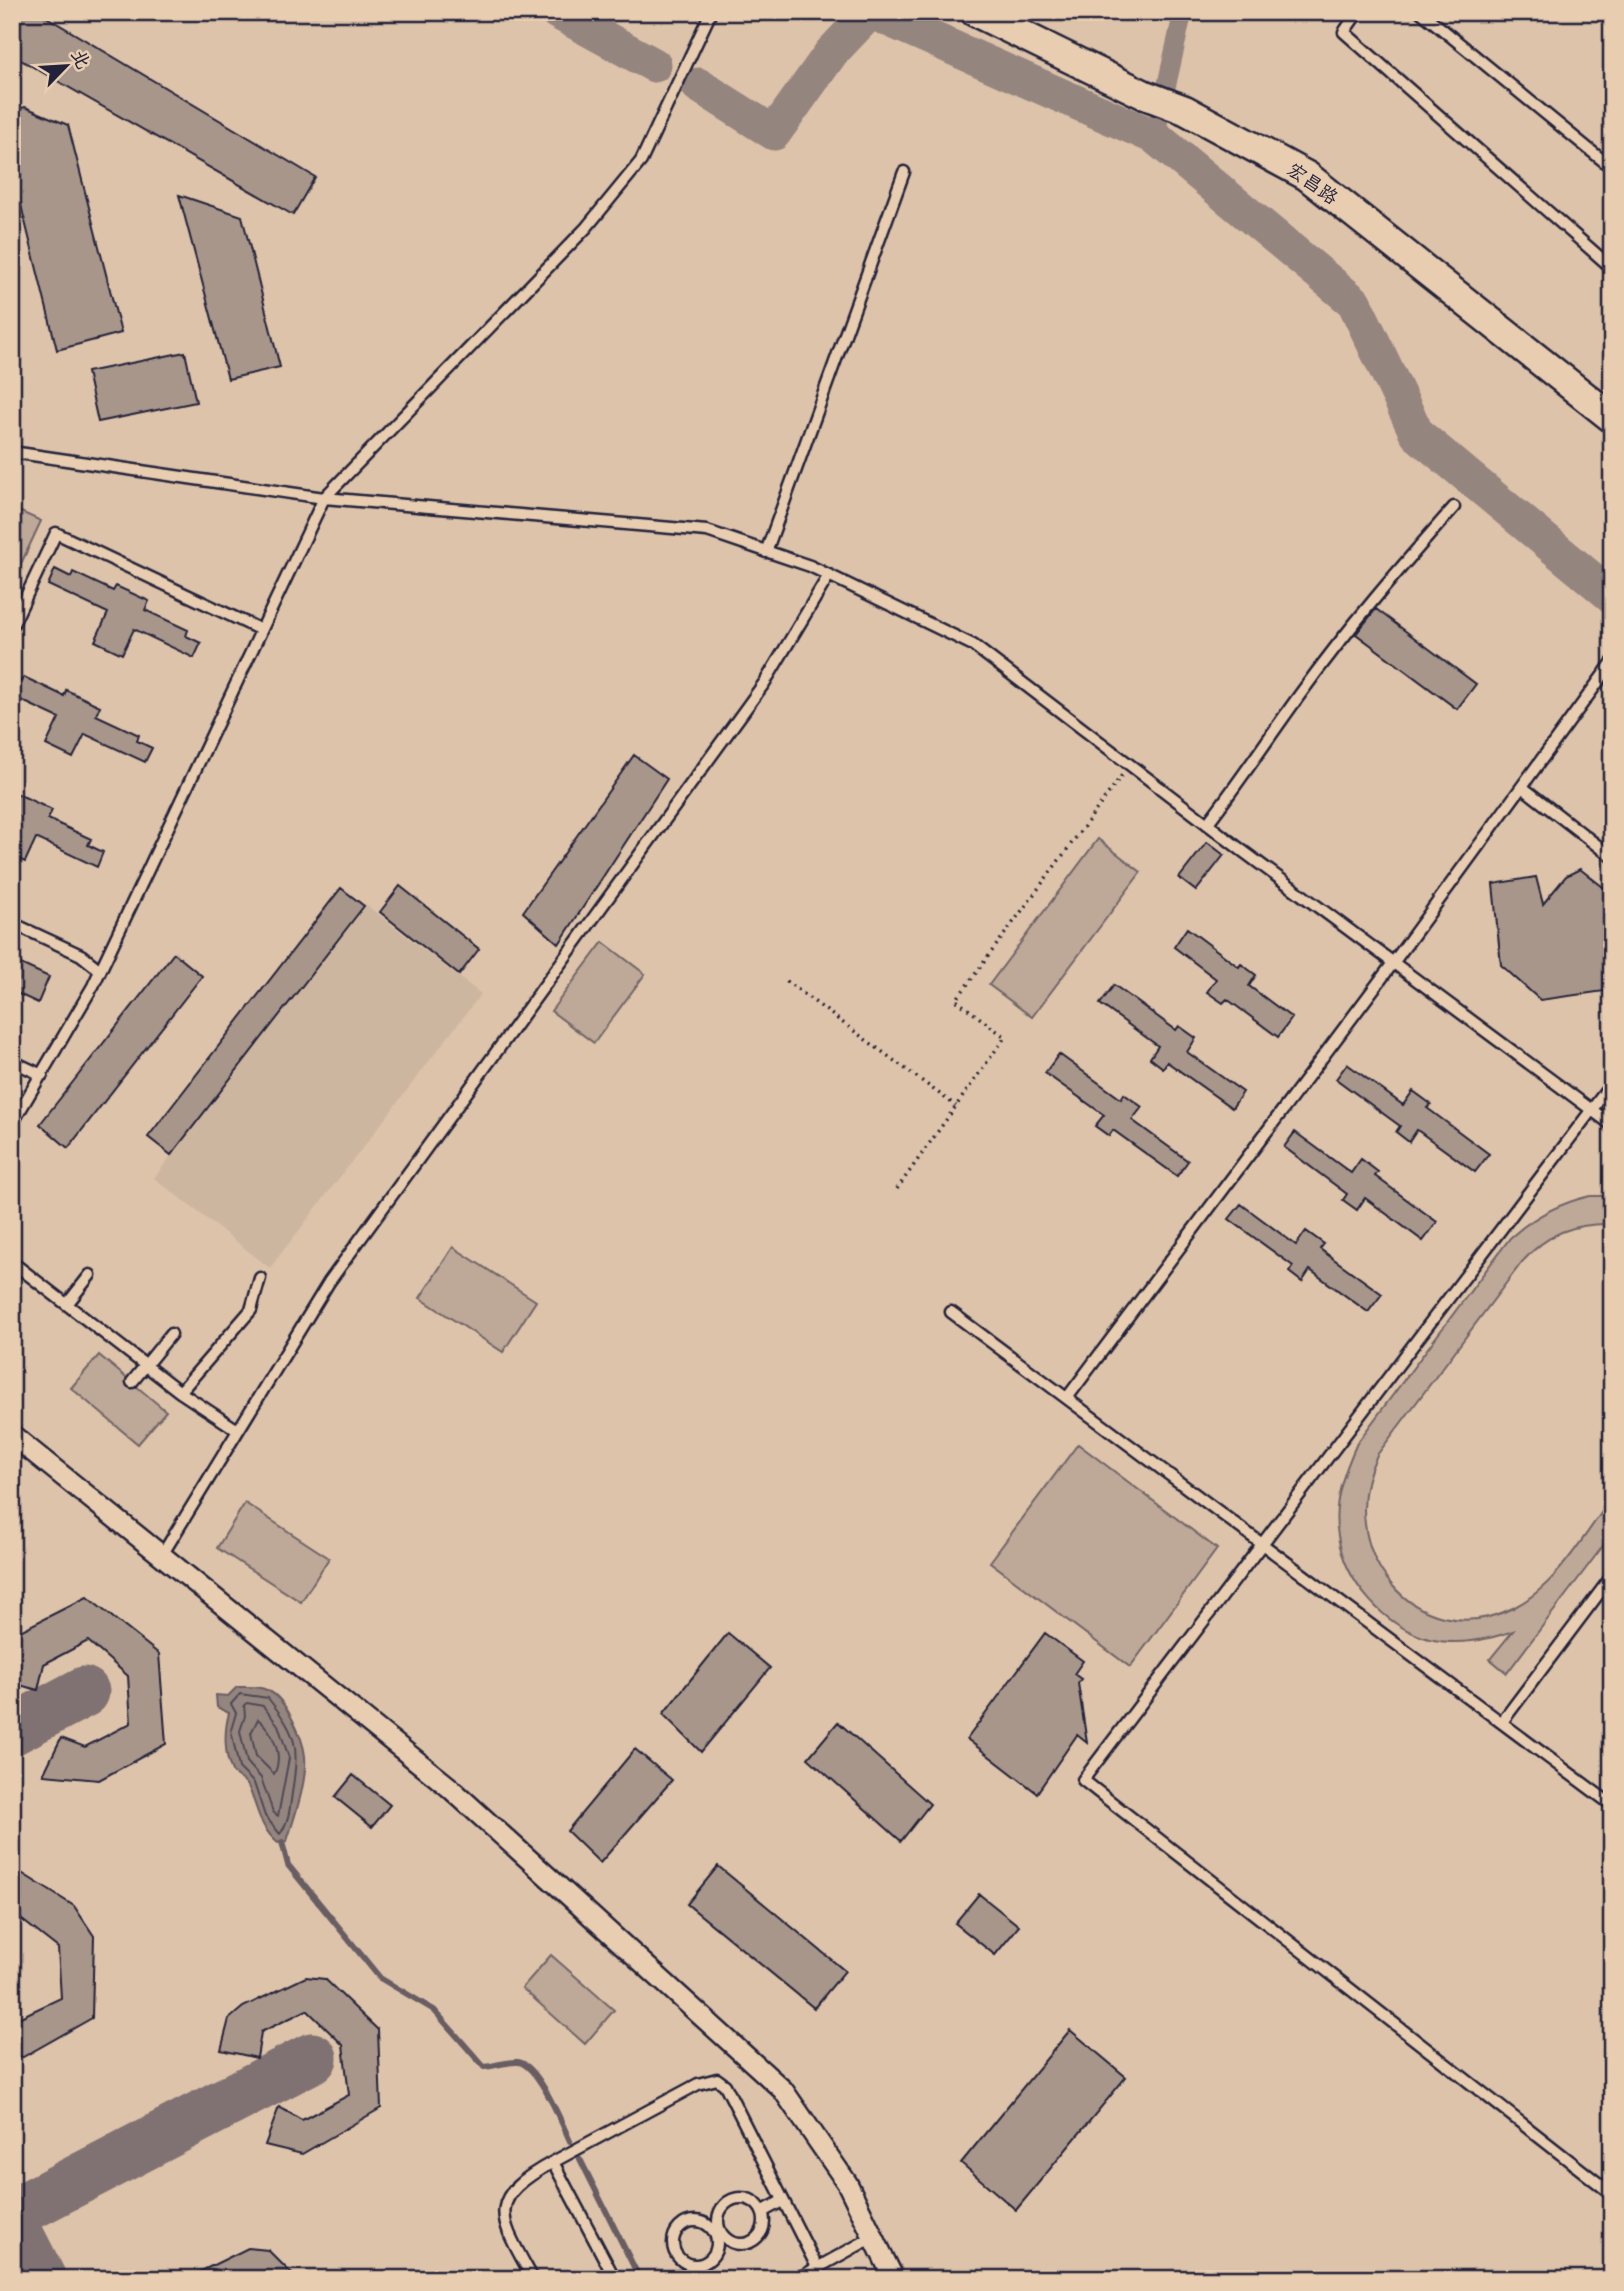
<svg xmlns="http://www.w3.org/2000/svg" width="1624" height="2291" viewBox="0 0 1624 2291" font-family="'Comic Neue','LXGW WenKai TC',sans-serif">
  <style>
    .built { fill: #cdb6a0 }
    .green { fill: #bea897; stroke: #706569; stroke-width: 2 }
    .water { fill: #95857f; stroke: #675d64; stroke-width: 2 }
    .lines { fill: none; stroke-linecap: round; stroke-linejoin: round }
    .shore { stroke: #504a56; stroke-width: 2 }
    .stream { stroke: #675d64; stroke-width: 6 }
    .canal { stroke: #95857f; stroke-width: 19 }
    .river { stroke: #95857f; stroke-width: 35 }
    .taxiway { stroke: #807272; stroke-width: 51 }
    .building { fill: #a8968a; stroke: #22223b; stroke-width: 2 }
    .lane-casing { stroke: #22223b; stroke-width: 15 }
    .street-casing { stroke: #22223b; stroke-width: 24 }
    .secondary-casing { stroke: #22223b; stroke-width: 33 }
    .path { stroke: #22223b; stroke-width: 3.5; stroke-dasharray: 2 5; stroke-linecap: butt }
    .lane { stroke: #e9cdb0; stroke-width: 10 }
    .street { stroke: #e9cdb0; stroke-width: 19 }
    .secondary { stroke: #e9cdb0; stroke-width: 28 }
    .labels { text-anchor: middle; stroke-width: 5; stroke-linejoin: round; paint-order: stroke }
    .street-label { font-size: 19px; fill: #22223b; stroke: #e9cdb0 }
  </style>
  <rect width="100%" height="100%" fill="#ddc3a9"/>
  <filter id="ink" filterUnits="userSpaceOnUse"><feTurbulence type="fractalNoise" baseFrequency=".0143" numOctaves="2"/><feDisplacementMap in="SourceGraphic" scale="14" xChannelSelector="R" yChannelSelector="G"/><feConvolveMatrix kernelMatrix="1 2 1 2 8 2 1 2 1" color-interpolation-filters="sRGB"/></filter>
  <g filter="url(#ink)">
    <path class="built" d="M365 904 481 994 270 1268 154 1178Z"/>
    <path class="green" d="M12 508 41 521 12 583Z
      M1098 839 1141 872 1032 1017 989 985Z
      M603 942 645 974 594 1043 551 1011Z
      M1590 1196H1612V1224C1573 1223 1548 1233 1522 1262L1377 1455C1331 1547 1415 1656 1513 1608 1557 1586 1583 1536 1612 1498V1534L1507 1673 1490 1659 1513 1631C1488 1640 1456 1646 1429 1639 1384 1626 1345 1582 1338 1536 1332 1503 1344 1472 1357 1443L1510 1238C1533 1217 1560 1203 1590 1196Z
      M453 1247 536 1301 503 1352 420 1298Z
      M99 1355 166 1411 138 1444 71 1388Z
      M1078 1444 1217 1549 1130 1667 990 1562Z
      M245 1503 329 1558 301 1602 217 1548Z
      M551 1955 614 2010 585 2044 522 1988Z"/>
    <path class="water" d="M237 1687C248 1687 259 1686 269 1691 286 1699 303 1738 305 1756 307 1783 295 1815 287 1841L278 1843C258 1826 258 1807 248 1786 244 1779 235 1777 232 1771 224 1754 224 1731 229 1713L217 1707 216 1695 228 1696Z"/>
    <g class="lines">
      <path class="shore" d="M240 1694 268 1698C298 1736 299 1746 292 1793 290 1807 289 1822 280 1834L265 1816 254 1783 239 1768 231 1730 236 1713 231 1704Z
        M247 1703 263 1706 278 1725 289 1758 278 1816 273 1812 261 1778 247 1762 240 1731 245 1716 244 1705Z
        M258 1719C273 1731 284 1756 274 1774L256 1756 251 1733Z"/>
      <path class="stream" d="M282 1842 288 1865 380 1978 434 2010 484 2067C495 2066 508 2061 518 2062 538 2064 562 2124 570 2141
        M580 2159 640 2279"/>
      <path class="canal" d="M1155 137 1183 12"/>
      <path class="river" d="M557 12 654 65
        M872 12 1155 137 1354 302 1417 434 1612 596
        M698 85 774 133 831 53 870 12"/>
      <path class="taxiway" d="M12 1730 84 1692
        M12 2214 312 2058
        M12 2222 41 2279"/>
    </g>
    <path class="building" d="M12 12H38L315 177 293 215 12 55Z
      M25 107 68 125 121 333 57 350 12 169V111Z
      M179 195 242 216 280 367 228 379Z
      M185 352 196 402 98 422 87 372Z
      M55 569 71 577 73 572 113 591 116 586 149 601 145 610 188 630 186 636 201 643 194 658 134 629 122 654 95 641 108 613 48 585Z
      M1376 609 1476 684 1457 709 1356 634Z
      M12 677 21 681 24 677 64 696 66 690 100 706 96 715 139 735 137 741 152 748 145 762 85 734 73 758 46 745 59 718 12 696Z
      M634 755 667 779 559 944 523 912Z
      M18 794 52 810 48 819 91 839 88 845 103 852 97 867 36 838 25 862 12 856V807Z
      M1207 842 1224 855 1196 891 1179 878Z
      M1580 869 1612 894V990L1540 1000 1501 965 1493 884 1536 877 1543 904 1566 876Z
      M400 886 479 949 459 975 380 912Z
      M341 888 364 906 171 1155 148 1137Z
      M1187 928 1239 967 1241 964 1256 975 1249 986 1292 1018 1278 1037 1227 999 1223 1003 1207 992 1216 979 1174 947Z
      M174 953 202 976 68 1148 40 1124Z
      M12 960 49 977 38 1003 12 991Z
      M1114 985 1176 1030 1179 1026 1196 1038 1187 1052 1243 1092 1232 1108 1167 1062 1163 1068 1150 1058 1158 1046 1100 1004Z
      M1059 1054 1121 1099 1124 1094 1142 1107 1132 1120 1188 1161 1177 1176 1113 1130 1109 1136 1095 1126 1104 1115 1045 1073Z
      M1347 1064 1403 1105 1413 1091 1431 1104 1427 1108 1489 1154 1475 1172 1417 1130 1409 1142 1396 1132 1400 1126 1336 1079Z
      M1295 1132 1351 1173 1361 1159 1378 1172 1375 1176 1437 1222 1423 1241 1365 1198 1357 1210 1343 1200 1347 1194 1284 1147Z
      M1241 1204 1296 1245 1306 1231 1324 1244 1320 1249 1382 1294 1368 1312 1310 1270 1302 1282 1289 1272 1293 1266 1229 1219Z
      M87 1597 159 1654 166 1744 99 1780 43 1775 61 1738 85 1747 131 1723 128 1676 88 1641 44 1664 38 1690 12 1683V1635Z
      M728 1633 770 1668 701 1752 663 1714Z
      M1045 1633 1083 1661 1074 1674 1081 1679 1078 1683 1087 1743 1077 1735 1037 1793 967 1739Z
      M838 1722 930 1804 901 1841 808 1758Z
      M635 1749 672 1780 600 1863 567 1831Z
      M353 1775 390 1805 372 1827 335 1797Z
      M718 1866 845 1971 814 2008 687 1904Z
      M12 1867 74 1906 94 1936 92 2018 23 2057 12 2055V2021L61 1998 58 1948 12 1912Z
      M979 1894 1019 1926 995 1955 955 1923Z
      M306 1977 325 1979 378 2030 381 2108 302 2154 265 2145 279 2107 302 2120 349 2095 343 2045 307 2010 261 2032 257 2058 221 2050 229 2019 243 2007Z
      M1070 2030 1126 2077 1016 2210 961 2163Z
      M248 2248 268 2250 297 2279H185Z"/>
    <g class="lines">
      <defs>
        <path id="lane" d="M1358 12 1344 32 1612 268
          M1421 12 1612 168
          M12 452 324 498 707 531 810 566 973 645 1240 849 1612 1125
          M766 552 904 172
          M12 626 56 533 261 630
          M1522 787 1612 857
          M1207 824C1240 781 1269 737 1301 693 1348 628 1401 567 1454 507
          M12 923 81 955 100 970
          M12 1061 42 1075
          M1612 1083 1083 1780 1612 2194
          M12 1124 93 986 324 498 586 228 641 161 711 12
          M17 1266 180 1392 236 1429
          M68 1303 90 1275
          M951 1312 1612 1805
          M132 1382 171 1334
          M180 1392 251 1310 260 1278
          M1067 1398 1393 963 1612 663
          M162 1555 329 1282 765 682 829 575
          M1502 1722 1612 1576
          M718 2221a23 23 0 1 1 46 0a23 23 0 1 1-46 0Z
          M762 2212 782 2201
          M673 2243a22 22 0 1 1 44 0a22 22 0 1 1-44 0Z
          M533 2279C500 2218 483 2200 553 2162
          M615 2279 553 2162 698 2084 717 2079 725 2085 823 2279
          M797 2279 873 2237"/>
        <path id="street" d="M12 1435 449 1787 783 2090 847 2183 894 2279"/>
        <path id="secondary" d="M975 12 1145 95 1185 110 1307 176 1612 418"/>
      </defs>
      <use href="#lane" class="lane-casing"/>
      <use href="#street" class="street-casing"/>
      <use href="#secondary" class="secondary-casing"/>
      <path class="path" d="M786 981 956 1106
        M897 1189 1005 1037 956 1000 1122 775"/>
      <use href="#lane" class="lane"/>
      <use href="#street" class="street"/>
      <use href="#secondary" class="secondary"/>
    </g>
  </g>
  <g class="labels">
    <g class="street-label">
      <text transform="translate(1313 183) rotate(35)" y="7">宏昌路</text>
    </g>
  </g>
  <rect width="1624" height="2291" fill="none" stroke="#e9cdb0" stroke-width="42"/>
  <rect x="21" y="21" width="1582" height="2249" fill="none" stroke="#22223b" stroke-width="2.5" filter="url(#ink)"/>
  <g transform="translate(66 66) rotate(65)" stroke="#e9cdb0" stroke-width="5" paint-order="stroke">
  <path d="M0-5L12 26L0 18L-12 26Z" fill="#22223b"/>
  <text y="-10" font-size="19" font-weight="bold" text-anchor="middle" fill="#22223b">北</text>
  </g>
</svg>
